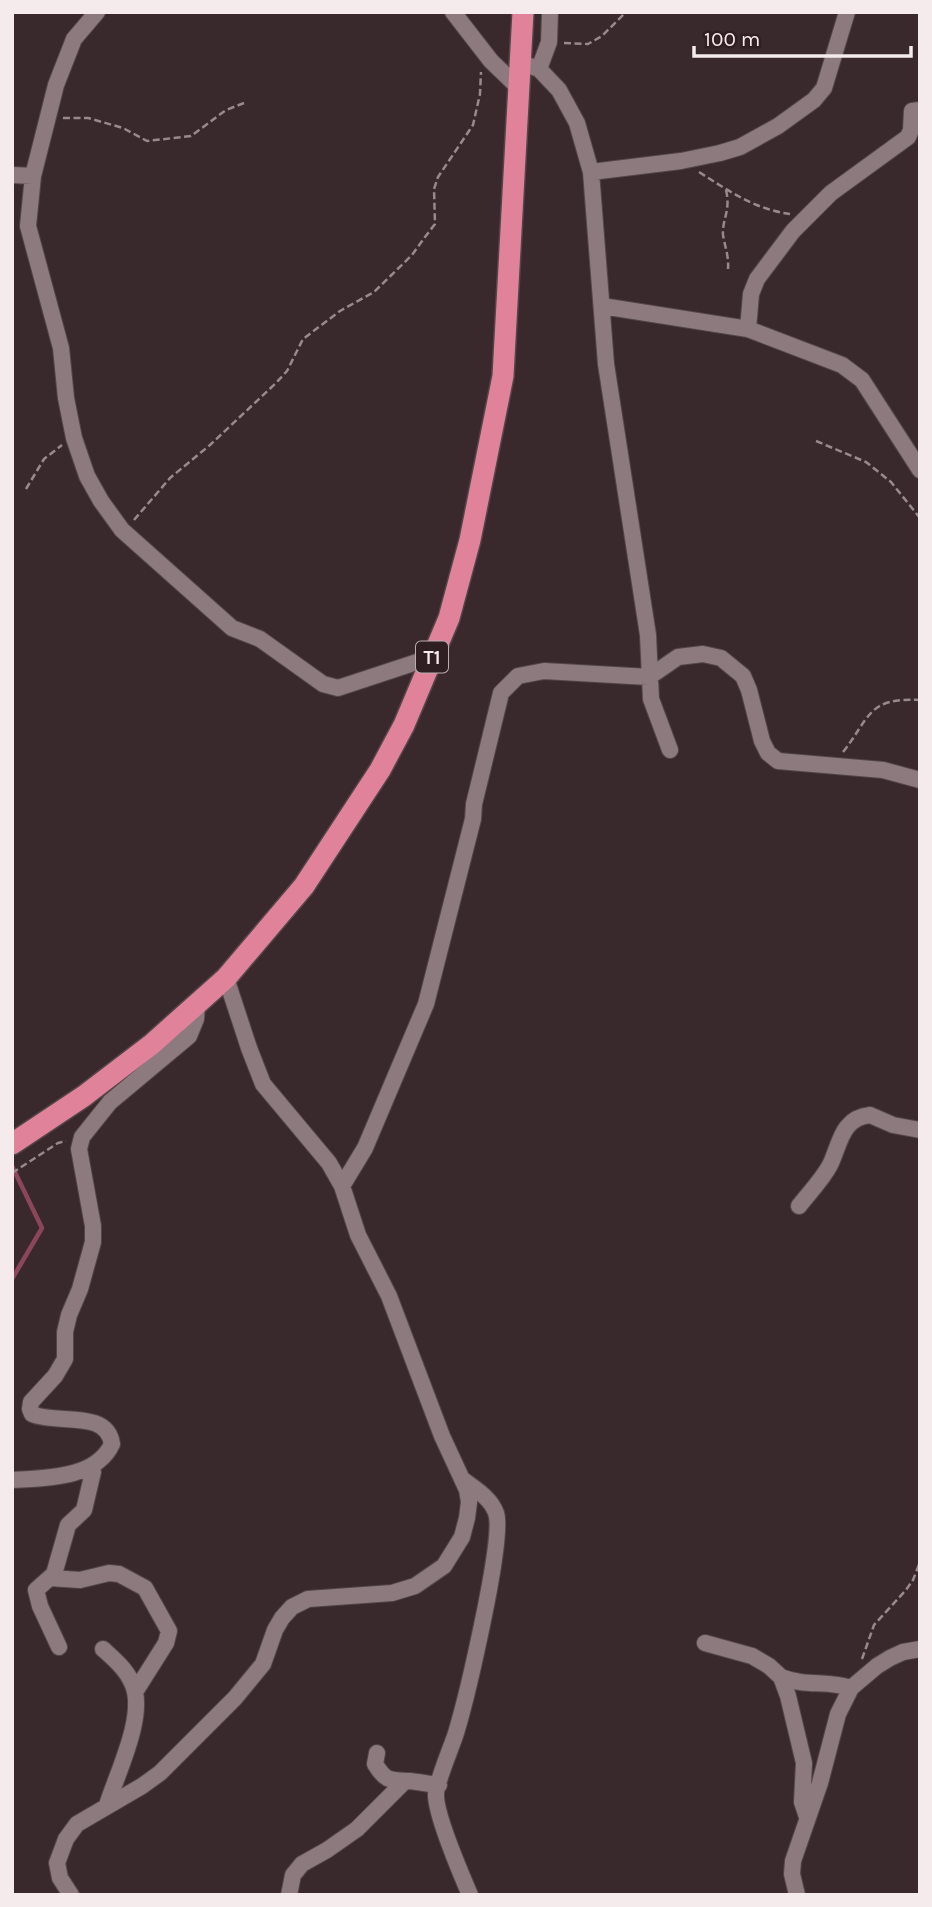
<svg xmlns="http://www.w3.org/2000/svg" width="932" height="1907" viewBox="0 0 932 1907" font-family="Karla,sans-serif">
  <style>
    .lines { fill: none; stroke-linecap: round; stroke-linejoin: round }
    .stream { stroke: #8c4659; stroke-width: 4.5 }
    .minor-casing { stroke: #534649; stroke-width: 18 }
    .highway-casing { stroke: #534649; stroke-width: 24 }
    .path { stroke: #97898c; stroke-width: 2.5; stroke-dasharray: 7 3.5; stroke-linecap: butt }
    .minor { stroke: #8d7a7e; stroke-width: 16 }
    .highway { stroke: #e0829a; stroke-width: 21 }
    .labels { text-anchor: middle; stroke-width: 5; stroke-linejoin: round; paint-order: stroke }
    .shield { fill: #2f1f23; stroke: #baadb0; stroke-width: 2 }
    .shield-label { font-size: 19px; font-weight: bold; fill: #f5eaec }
  </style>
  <rect width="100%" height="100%" fill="#39292d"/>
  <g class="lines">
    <path class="stream" d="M12 1166 42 1228 12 1279"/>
    <defs>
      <path id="minor" d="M97 12 74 39 56 85 33 176 28 226 61 348 66 398 74 438 87 476 101 501 122 530 232 628 260 639 323 684 338 688 432 657
        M453 12 491 61 520 89
        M521 63 539 69 559 90 577 123 591 172 606 364 648 635 651 699 670 750
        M539 69 549 42 550 12
        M591 172 681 161 720 153 740 147 778 126 814 100 824 88 847 12
        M12 175 33 176
        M602 306 748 329 842 365 862 380 920 470
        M748 329 751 294 757 279 793 231 831 193 908 137 911 130 912 111 920 110
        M342 1186 365 1148 426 1004 473 819 474 804 501 693 518 676 544 671 649 677 678 657 703 654 721 658 743 676 749 690 762 741 768 753 778 761 883 770 920 780
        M799 1206C809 1193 822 1180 830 1165 840 1145 841 1118 870 1115L893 1125 920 1130
        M462 1479C474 1488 491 1498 496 1513 505 1537 466 1700 456 1733 452 1746 436 1783 436 1794 435 1814 461 1874 470 1895
        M12 1480C44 1478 96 1479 112 1444 107 1409 57 1425 32 1414L30 1409 31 1402 55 1376 65 1359V1332L69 1315 80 1289 93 1242V1226L79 1149 82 1137 110 1102 189 1036 196 1019 197 1005
        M50 1578 80 1580 109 1573 119 1574 145 1588 169 1631 166 1643 135 1692
        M705 1643 752 1656 769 1666 781 1677 788 1696 804 1763 802 1802 807 1817
        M59 1647 40 1606 36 1590 54 1574 68 1525 84 1510 93 1472 91 1466
        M103 1649C114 1659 126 1669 132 1683 147 1714 117 1773 107 1805
        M781 1677C806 1687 826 1680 851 1688
        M377 1753 375 1764C386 1782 390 1780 409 1781 419 1782 429 1784 439 1785
        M71 1895 60 1878 57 1863 66 1839 77 1824 142 1786 160 1773 235 1698 263 1664 275 1630 282 1618 292 1607 308 1599 392 1593 415 1586 444 1566 462 1537 467 1518 469 1502 467 1490 442 1436 389 1296 358 1235 342 1186 329 1163 263 1084 249 1048 226 978
        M289 1895 293 1875 302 1864 327 1850 357 1829 405 1781
        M797 1895 792 1874 793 1861 820 1783 838 1714 851 1688 877 1666 890 1658 903 1652 920 1649"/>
      <path id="highway" d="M12 1144 84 1096 152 1044 226 978 304 886 380 770 404 725 449 618 470 540 503 376 523 12"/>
    </defs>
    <use href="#minor" class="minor-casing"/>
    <use href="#highway" class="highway-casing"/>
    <path class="path" d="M564 43 588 44 602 36 626 12
      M63 118H88L123 128 147 141 191 136 226 110 244 103
      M699 172C729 191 754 209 790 214
      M726 190C731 211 722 219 723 235 725 247 729 257 728 269
      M816 441 866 462 891 482 920 518
      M26 489 44 459 62 445
      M134 520 170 478 210 445 276 383 287 371 303 339 340 311 374 292 412 255 425 237 435 224 434 189 438 177 473 125 480 94 481 72
      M843 752C870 718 867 697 920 700
      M12 1173 58 1143 66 1141
      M862 1659 874 1625 906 1590 913 1580 920 1562"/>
    <use href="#minor" class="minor"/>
    <use href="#highway" class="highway"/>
  </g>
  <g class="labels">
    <rect class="shield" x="416" y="641.5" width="32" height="31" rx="5"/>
    <g class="shield-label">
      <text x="432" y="664">T1</text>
    </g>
  </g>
  <rect width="932" height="1907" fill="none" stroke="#f5eaec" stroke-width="28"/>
  <path d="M694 46v10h217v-10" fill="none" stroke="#f5eaec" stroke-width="3.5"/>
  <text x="704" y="46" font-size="21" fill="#f5eaec" stroke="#2f1f23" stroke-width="5" paint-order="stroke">100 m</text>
</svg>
